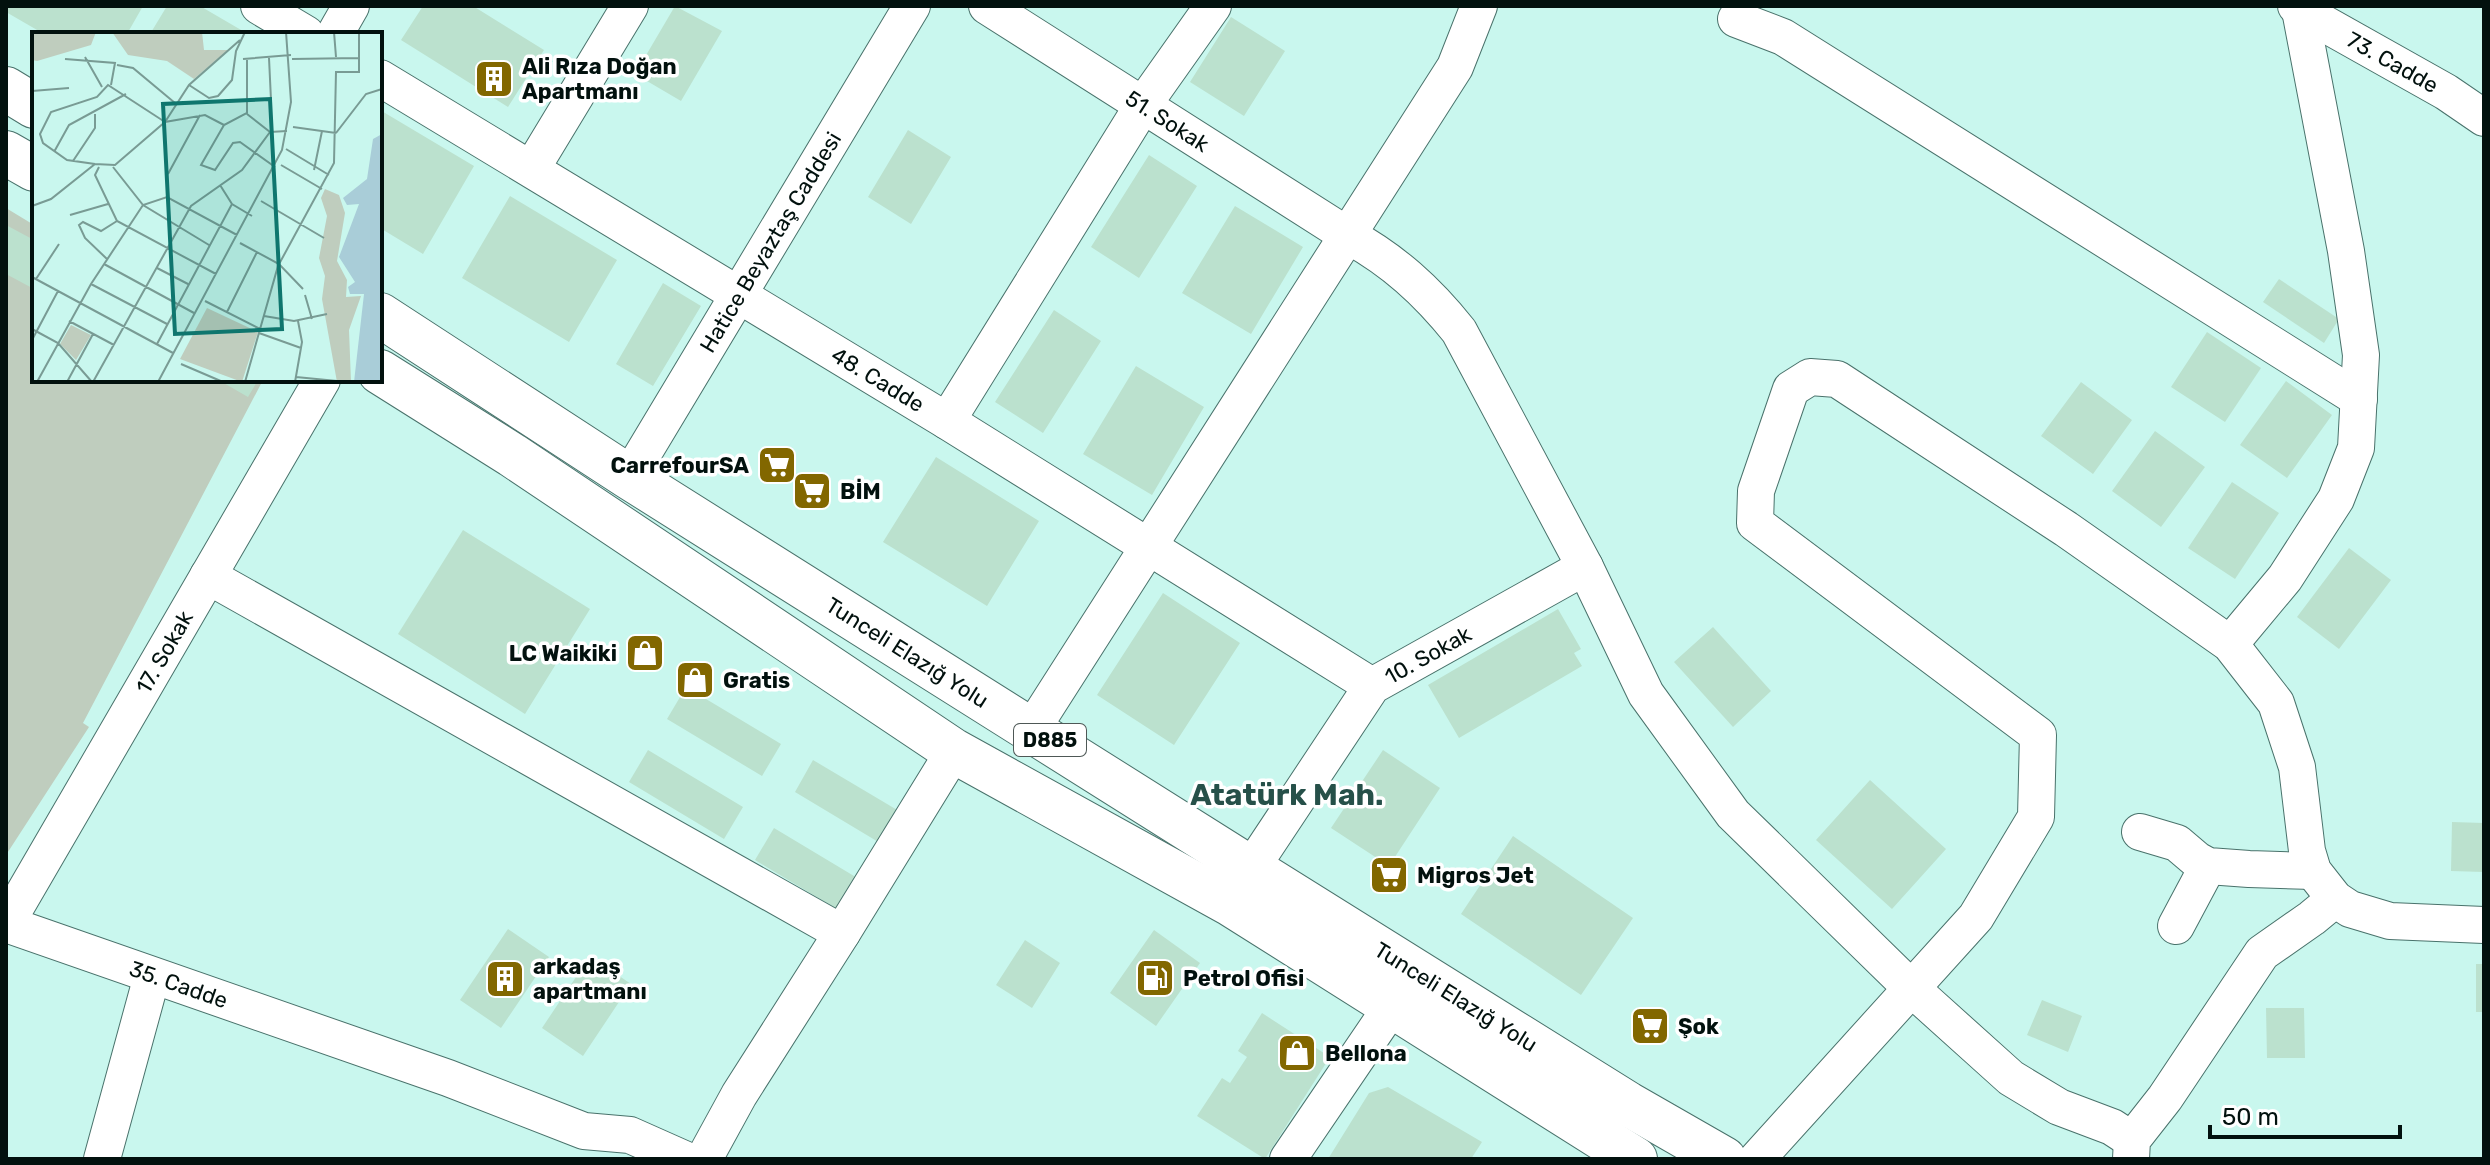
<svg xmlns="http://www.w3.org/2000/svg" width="2490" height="1165" viewBox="0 0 2490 1165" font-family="Rubik,sans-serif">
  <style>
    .green { fill: #bfcdbe }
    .building { fill: #bbe1ce }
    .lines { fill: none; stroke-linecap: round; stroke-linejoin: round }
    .minor-casing { stroke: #49726b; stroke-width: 38 }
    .major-casing { stroke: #49726b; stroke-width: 46 }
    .minor { stroke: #fff; stroke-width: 36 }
    .major { stroke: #fff; stroke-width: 44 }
    .labels { text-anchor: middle; stroke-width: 7; stroke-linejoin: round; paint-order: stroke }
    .shield { fill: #fff; stroke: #4e5856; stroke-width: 2 }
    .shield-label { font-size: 20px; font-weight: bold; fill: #02110e }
    .street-label { font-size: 22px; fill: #02110e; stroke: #fff }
    .poi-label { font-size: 22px; font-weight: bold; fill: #02110e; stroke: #fff; text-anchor: start }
    .district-label { font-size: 30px; font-weight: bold; fill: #265049; stroke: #fff }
    .inset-road { fill: none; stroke: #799b94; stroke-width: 2 }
    .view { fill: #0f766e; fill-opacity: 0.15; stroke: #0f766e; stroke-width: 4 }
    .inset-edge { fill: none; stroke: #02110e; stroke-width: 4 }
  </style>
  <rect width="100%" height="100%" fill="#c9f7ee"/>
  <path class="green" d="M6 208 34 225V380H263L83 723 89 727 6 855Z"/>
  <path class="building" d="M6 6H143L127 34H44L6 12Z
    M167 6H200L248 34H150Z
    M423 6H473L544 50 508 107 401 40Z
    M675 6 722 31 681 101 635 74Z
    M1231 17 1285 51 1244 116 1190 82Z
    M380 110 474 166 423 254 380 228Z
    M908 130 951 157 911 224 868 197Z
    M1149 155 1197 186 1139 278 1091 247Z
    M510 196 617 260 569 342 462 278Z
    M1235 206 1303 247 1251 334 1182 293Z
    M6 225 34 240V289L6 274Z
    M2279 279 2339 319 2324 343 2263 302Z
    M663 283 701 306 653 386 616 364Z
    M1054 310 1101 341 1043 433 995 402Z
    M2207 332 2261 368 2225 422 2171 387Z
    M1136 366 1204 407 1152 495 1083 454Z
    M224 380H258L248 397 222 382Z
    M2286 381 2332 415 2287 478 2240 445Z
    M2081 382 2132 420 2093 474 2041 436Z
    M2155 431 2205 467 2161 527 2112 491Z
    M936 457 1039 521 987 606 883 542Z
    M2232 482 2279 513 2235 579 2188 548Z
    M463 530 590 609 525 714 398 634Z
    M2349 548 2391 580 2339 649 2297 617Z
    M1163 593 1240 643 1174 745 1097 695Z
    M1558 609 1581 649 1574 653 1582 666 1459 738 1428 685Z
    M1713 627 1771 691 1733 727 1674 662Z
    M686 687 781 744 762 776 667 719Z
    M648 750 743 807 724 839 629 782Z
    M1383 750 1440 788 1389 866 1331 828Z
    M813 760 909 817 890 849 795 792Z
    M1870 780 1946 849 1892 909 1816 840Z
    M2452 822 2484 823V872L2451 871Z
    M774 828 869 885 850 917 755 860Z
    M1513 836 1633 918 1581 995 1461 914Z
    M508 929 549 957 501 1028 460 1000Z
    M1154 930 1200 963 1156 1026 1110 993Z
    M1025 940 1060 963 1032 1008 996 985Z
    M590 956 631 984 583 1056 542 1028Z
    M2476 964H2484V1012H2476Z
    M2042 1000 2082 1016 2068 1052 2027 1035Z
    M2266 1008H2304L2305 1058H2267Z
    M1262 1013 1330 1057 1265 1159 1197 1116 1222 1078 1230 1083 1247 1057 1238 1051Z
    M1388 1087 1482 1142 1471 1159H1328L1369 1093Z"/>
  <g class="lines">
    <defs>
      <g id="minor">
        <path d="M259 6 306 34"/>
        <path id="s1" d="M987 6 1347 235C1393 260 1427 291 1459 331L1585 567 1646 694 1733 814 1911 988 2011 1078 2059 1107 2112 1127 2132 1140"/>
        <path id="s2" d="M2296 6 2300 10 2446 92 2484 118"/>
        <path d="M1736 19 1783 37 2359 399"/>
        <path d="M335 34 351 6"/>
        <path id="s3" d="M380 78 947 421 1372 686"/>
        <path d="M532 168 630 6"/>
        <path id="s4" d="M322 380 6 924 448 1078 584 1131 630 1135 684 1159"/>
        <path d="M947 421 1143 105 1213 6"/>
        <path id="s5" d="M629 477 912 6"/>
        <path d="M208 576 842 933"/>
        <path d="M2230 644 2285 578 2336 499 2356 448 2361 355 2346 251 2300 10"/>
        <path d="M1032 729 1455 67 1479 6"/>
        <path d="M2140 832 2177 843 2197 860 2208 866 2249 869 2313 871"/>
        <path id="s6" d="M1236 891 1372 686 1585 567"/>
        <path d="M2176 926 2208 866"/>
        <path d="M102 1159 152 976"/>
        <path d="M704 1159 739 1095 842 933 954 751"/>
        <path d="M1288 1159 1392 1006"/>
        <path d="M1757 1159 1976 917 2036 817 2038 735 1755 523 1756 491 1791 389 1810 377 1837 379 2066 529 2230 644 2276 703 2297 767 2307 851 2313 871 2335 899 2350 909 2390 921 2484 925"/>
        <path d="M2131 1159 2132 1140 2165 1098 2262 953 2312 918 2335 899"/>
      </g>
      <g id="major">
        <path d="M6 89 34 106"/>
        <path d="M6 153 34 169"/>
        <path id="s7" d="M380 315 629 477 1250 868 1628 1104 1724 1159"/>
        <path d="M380 372 512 455 954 751 1229 903 1635 1159"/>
      </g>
    </defs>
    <use href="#minor" class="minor-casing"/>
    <use href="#major" class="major-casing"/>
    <use href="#minor" class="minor"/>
    <use href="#major" class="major"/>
  </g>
  <defs>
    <symbol id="building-square" viewBox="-11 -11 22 22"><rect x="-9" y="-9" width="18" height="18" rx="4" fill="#826700" stroke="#fff"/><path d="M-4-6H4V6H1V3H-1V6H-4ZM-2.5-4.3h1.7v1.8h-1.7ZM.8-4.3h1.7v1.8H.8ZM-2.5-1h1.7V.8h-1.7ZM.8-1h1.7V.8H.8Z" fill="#fff"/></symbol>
    <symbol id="supermarket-square" viewBox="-11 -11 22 22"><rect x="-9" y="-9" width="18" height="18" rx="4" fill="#826700" stroke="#fff"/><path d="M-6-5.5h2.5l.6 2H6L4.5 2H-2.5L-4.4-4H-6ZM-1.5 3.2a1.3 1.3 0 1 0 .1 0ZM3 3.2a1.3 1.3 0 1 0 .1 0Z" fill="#fff"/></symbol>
    <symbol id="shop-square" viewBox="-11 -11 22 22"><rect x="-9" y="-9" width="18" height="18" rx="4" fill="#826700" stroke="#fff"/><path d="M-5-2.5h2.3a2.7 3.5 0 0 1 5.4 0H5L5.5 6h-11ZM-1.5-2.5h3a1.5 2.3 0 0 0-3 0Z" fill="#fff"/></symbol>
    <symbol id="fuel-square" viewBox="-11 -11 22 22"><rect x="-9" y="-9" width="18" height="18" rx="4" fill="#826700" stroke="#fff"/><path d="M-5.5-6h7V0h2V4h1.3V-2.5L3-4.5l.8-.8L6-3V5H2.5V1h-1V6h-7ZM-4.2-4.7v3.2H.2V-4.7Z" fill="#fff"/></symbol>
  </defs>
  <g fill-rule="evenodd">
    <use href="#building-square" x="472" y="57" width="44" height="44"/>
    <use href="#supermarket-square" x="755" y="443" width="44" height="44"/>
    <use href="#supermarket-square" x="790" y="469" width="44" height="44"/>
    <use href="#shop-square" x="623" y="631" width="44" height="44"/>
    <use href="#shop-square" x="673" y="658" width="44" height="44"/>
    <use href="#supermarket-square" x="1367" y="853" width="44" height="44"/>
    <use href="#fuel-square" x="1133" y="956" width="44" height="44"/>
    <use href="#building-square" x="483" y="957" width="44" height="44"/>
    <use href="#supermarket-square" x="1628" y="1004" width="44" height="44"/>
    <use href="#shop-square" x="1275" y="1031" width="44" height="44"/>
  </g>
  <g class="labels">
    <rect class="shield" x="1014" y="724" width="72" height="32" rx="6"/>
    <g class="shield-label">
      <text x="1050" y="747">D885</text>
    </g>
    <g class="street-label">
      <text dy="8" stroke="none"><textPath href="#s2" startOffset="112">73. Cadde</textPath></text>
      <text dy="8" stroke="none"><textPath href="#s1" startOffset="214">51. Sokak</textPath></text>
      <text dy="8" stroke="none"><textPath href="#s5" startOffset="274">Hatice Beyaztaş Caddesi</textPath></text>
      <text dy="8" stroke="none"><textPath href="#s3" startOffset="582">48. Cadde</textPath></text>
      <text dy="8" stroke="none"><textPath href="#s7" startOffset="626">Tunceli Elazığ Yolu</textPath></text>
      <text transform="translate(164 652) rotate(-60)" y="8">17. Sokak</text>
      <text dy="8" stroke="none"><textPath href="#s6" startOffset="310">10. Sokak</textPath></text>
      <text dy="8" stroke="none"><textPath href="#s4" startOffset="812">35. Cadde</textPath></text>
      <text dy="8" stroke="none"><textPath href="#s7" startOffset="1274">Tunceli Elazığ Yolu</textPath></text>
    </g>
    <g class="poi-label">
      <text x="522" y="74">Ali Rıza Doğan<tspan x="522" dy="25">Apartmanı</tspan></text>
      <text x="749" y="473" text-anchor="end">CarrefourSA</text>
      <text x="840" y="499">BİM</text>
      <text x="617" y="661" text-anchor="end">LC Waikiki</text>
      <text x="723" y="688">Gratis</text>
      <text x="1417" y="883">Migros Jet</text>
      <text x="533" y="974">arkadaş<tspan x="533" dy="25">apartmanı</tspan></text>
      <text x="1183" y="986">Petrol Ofisi</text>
      <text x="1678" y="1034">Şok</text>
      <text x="1325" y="1061">Bellona</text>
    </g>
    <g class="district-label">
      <text x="1287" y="805">Atatürk Mah.</text>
    </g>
  </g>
  <g transform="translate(32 32)">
    <rect width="350" height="350" fill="#c9f7ee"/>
    <path d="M0 0H64L59 13 5 29 0 28ZM80 0H170L172 18H196L162 47 135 29 96 23ZM293 157 307 163 313 181 305 229 315 248 314 265 329 264 317 298 319 350H305L290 267 293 244 287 226 295 184 289 166ZM175 276 226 300 210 350 148 327ZM39 293 59 303 44 328 28 312Z" fill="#bfcdbe"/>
    <path d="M350 102V350H322L332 262H318L316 255 323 250 307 225 327 172 315 173 311 166 335 147 341 107Z" fill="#a9cdd8"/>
    <path class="inset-road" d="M302 0 304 25M53 25 70 55M237 26 239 68M33 27 83 31 79 53M211 27 259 23M215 27V81L192 93 169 133 183 138 201 111 208 110 243 135M260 27 327 26M85 33 101 36 143 71M157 53 177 66 186 64 200 48 204 19 213 0M0 59 37 56M215 82 238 100 255 99M133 90 157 53 208 8M261 95 304 101M304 101 334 62 350 57M254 117 297 143M22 120 37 93 94 62M41 129 63 96V82M63 132 35 128 11 111 8 102 19 80 65 65 76 53 133 90M249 133 290 157M67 135 63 143 85 189 184 242M81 135 111 173 177 213M282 138 290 99M136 142 168 83M188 153 200 172 220 184M229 169 292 206M0 174 19 167 63 132 83 133 133 90 173 83 192 93M38 183 76 172M208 211 247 232 271 257M75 227 53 206 47 193 51 190 69 199 85 189M72 232 162 281M125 236 156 252M0 245 141 321M4 247 27 212M59 252 135 292M273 263 280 287M173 269 228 297M195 280 225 220M232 284 262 289 295 282M37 289 82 313M0 297 26 311 60 350M227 301 269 316M0 308 26 259M125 312 200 172M149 332 191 350M264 345 305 349M5 350 59 252 111 173 135 165 205 203M35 350 61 302M61 350 159 174 210 138 238 100M126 350 250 118 259 70 254 0M213 350 246 234 302 131 304 40H327V0M263 350 270 310 266 289"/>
    <path class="view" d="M238 67 250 297 143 302 131 72Z"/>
    <rect width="350" height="350" class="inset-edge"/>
  </g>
  <rect width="2490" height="1165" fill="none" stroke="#02110e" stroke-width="16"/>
  <path d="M2210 1125v12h190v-12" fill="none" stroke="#02110e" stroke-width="4"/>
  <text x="2222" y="1125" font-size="24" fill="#02110e" stroke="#ffffff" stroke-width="6" paint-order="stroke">50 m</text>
</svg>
